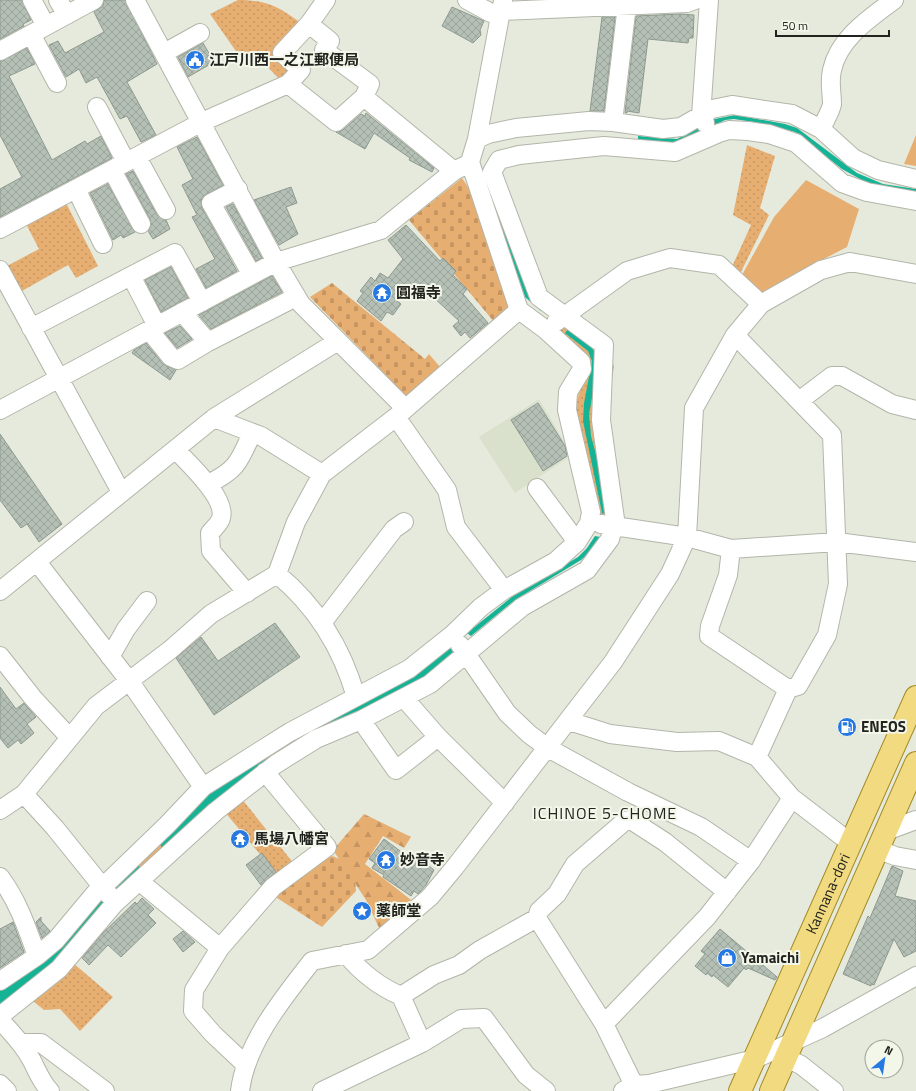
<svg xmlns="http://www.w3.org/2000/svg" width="916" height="1091" viewBox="0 0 916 1091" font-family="'Titillium Web','Noto Sans JP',sans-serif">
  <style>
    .built { fill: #d9e0cb }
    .grass { fill: url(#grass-dots) }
    .forest { fill: url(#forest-firs) }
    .cemetery { fill: url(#cemetery-stones) }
    .garden { fill: #e7ae72 }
    .water { fill: #15b396 }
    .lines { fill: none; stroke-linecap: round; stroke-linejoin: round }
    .river { stroke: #15b396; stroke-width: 27 }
    .building { fill: url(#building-cross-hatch); stroke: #8e9990 }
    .minor-casing { stroke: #b2b6a9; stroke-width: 20 }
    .major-casing { stroke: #a28a26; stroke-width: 24 }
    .minor { stroke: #fff; stroke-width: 18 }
    .major { stroke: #f1da7f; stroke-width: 22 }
    .labels { text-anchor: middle; stroke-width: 4; stroke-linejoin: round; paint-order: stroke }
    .poi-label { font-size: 15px; font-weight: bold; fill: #22231e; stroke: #f3f7ea; text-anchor: start }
    .street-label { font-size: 15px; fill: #22231e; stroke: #f3f7ea }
    .neighbourhood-label { font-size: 16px; letter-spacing: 1px; fill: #22231e; stroke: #f3f7ea }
  </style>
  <defs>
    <pattern id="grass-dots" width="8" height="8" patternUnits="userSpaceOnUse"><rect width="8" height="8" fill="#e7ae72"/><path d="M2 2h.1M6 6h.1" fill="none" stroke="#c69562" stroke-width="1.8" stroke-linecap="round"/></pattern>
    <pattern id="forest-firs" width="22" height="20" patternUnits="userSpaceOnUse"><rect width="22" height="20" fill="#e7ae72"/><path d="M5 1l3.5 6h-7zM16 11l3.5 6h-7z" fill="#c69562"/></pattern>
    <pattern id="cemetery-stones" width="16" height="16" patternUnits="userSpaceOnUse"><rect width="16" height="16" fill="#e7ae72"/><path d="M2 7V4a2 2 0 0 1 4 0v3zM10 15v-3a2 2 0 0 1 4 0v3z" fill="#c69562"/></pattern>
    <pattern id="building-cross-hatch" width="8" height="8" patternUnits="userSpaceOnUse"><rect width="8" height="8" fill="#b4bfb5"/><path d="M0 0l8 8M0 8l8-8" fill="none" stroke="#9aa49b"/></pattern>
  </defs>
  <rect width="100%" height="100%" fill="#e6eadd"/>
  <path class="built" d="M539 399 572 455 515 493 479 437Z"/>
  <path class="grass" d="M238 0C270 0 280 8 305 26L279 54 297 70 282 82 261 60 247 67 210 14Z
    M747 145 775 156 760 208 769 215 739 276 731 269 751 225 733 215Z
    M65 201 98 266 76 278 68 265 22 291 7 266 39 249 25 222Z
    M569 317 606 339 614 367 603 429 622 521 599 517 580 440 576 402 588 368V358L584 352 559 331Z
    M450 643 466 660 312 747 241 798 295 865 279 877 224 811 10 1013 0 1001V987L81 917 206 789Z
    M73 963 113 997 80 1031 60 1009 44 1010 33 1001Z"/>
  <path class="forest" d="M364 814 411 837 404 848 383 836 365 864 415 903 381 932 366 900 333 850Z"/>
  <path class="cemetery" d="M462 178 470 190 511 302 508 312 495 323 409 220Z
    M332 283 425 359 429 354 441 368 407 397 310 297Z
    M332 856C352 863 355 870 356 891L322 927 274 896 304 871Z"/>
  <path class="garden" d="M916 135V166L904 164Z
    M806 180 859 209 847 247 818 262 763 297 742 275 774 217Z"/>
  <path class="water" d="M735 115 785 124 797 128 857 173 883 184 916 189V193L869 184 842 169 795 132 766 124 734 119 725 120 677 144 638 142V136L677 139 715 119Z
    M499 210 529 295 541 310V311L525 297 495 211Z
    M569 328 592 348 599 360 589 414 591 436 601 473 607 514 602 513 583 421 584 403 592 361 588 351 565 333Z
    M595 536 600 537C596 547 588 554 581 560L515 600 471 636 467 633 513 596 578 557 587 548Z"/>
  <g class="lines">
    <path class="river" d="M173 840 208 805 267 755 443 662 455 649
      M0 999 48 967 100 906 132 878"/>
  </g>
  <path class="building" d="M0 0H22L31 20 23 24 24 26 0 39Z
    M104 0H125L157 64 127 82 156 135 141 142 127 116 120 119 97 77 86 83 79 69 66 77 49 45 58 41 65 53 104 32 94 12 103 6Z
    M452 7 484 21 480 30 481 35 473 43 442 26Z
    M680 14 694 15 693 38H689L688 43 648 39 639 113 627 111V113H625L636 16Z
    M602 17H615L604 111H590Z
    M203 43 214 62 188 77 178 57Z
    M27 48 35 64 9 76 52 160 85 141 87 144 101 136 112 158 0 217V189L22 177 0 135V61Z
    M366 113 434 168 432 172 409 160 410 158 374 133 365 149 336 132 343 130 361 114 365 116Z
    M197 137 223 185 202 197 201 202 202 208 237 271 206 288 196 269 215 259 192 217 197 215 182 185 193 179 177 147Z
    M133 171 157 215 166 220 170 229 153 239 148 231 151 225 150 219 126 174Z
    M108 184 135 232 123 238 121 235 113 240 90 193Z
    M291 187 297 203 286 207 298 234 279 245 254 200Z
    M233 204 262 258 256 261 226 207Z
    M406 225 440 261 443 258 456 271 453 275 467 289 463 294 488 323 470 338 465 332 461 336 453 326 459 321 432 296 430 298 413 283 397 301 401 304 393 315 387 312 381 321 357 301 363 293 360 291 371 277 375 281 380 273 388 278 403 259 388 240Z
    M171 267 188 298 161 312 145 280Z
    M272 276 282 292 211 329 199 315Z
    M180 326 192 339 177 348 165 333Z
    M146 343 163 364 176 370 170 380 132 353 134 350Z
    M538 403 565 446 567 456 543 471 511 420Z
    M0 434 62 524 39 542 27 524 21 528 0 500Z
    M275 623 300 657 214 715 176 658 201 637 218 661Z
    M0 687 16 709 24 703 36 717 27 724 34 733 21 744 18 740 8 748 0 738Z
    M384 839 407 856 410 851 434 870 426 885 418 894 414 891 411 896 383 877 384 875 372 868 375 863 369 859Z
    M262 853 276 872 261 885 246 865Z
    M892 866 903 871 895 896 916 901V951L904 957 894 939 874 985 871 984V986L843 974 868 916 870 918Z
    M142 898 154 909 148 915 156 923 121 957 108 945 89 965 82 958 102 934 135 902 137 904Z
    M41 917V921L50 931 42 938 36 922Z
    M13 922 24 952 0 968V929Z
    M720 929 777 977 775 980 748 968 746 970 744 968 728 987 713 975 712 977 707 973 706 975 695 966 705 954 701 951Z
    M183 931 195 942 183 952 173 939Z"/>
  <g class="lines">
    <defs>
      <path id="minor" d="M32 0 46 26
        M58 0 67 15
        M135 0 276 262 301 304 405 408
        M467 0 491 13 501 11 503 1
        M894 0C870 18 839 38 832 70 829 83 832 91 832 104 831 111 824 122 821 129L853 158 878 170 916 179
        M309 24 326 0
        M31 34 57 83
        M0 51 94 0
        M164 53 200 33
        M288 84 301 70 282 53 309 24 330 41 324 50 370 84 364 97
        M97 107 126 162
        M613 122 627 5
        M705 123 701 116 709 0
        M477 139 488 134 516 128 589 121 613 122 663 129 681 127 712 109 732 105 792 114 821 129
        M137 157 166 210
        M112 170 141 224
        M76 189 103 244
        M238 189 211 203 252 275
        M0 229 202 122 288 84 336 122 364 97 454 171
        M0 270 121 492
        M131 276 157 326
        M182 312 208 342
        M556 322 627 271 670 258 719 265 761 304
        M31 328 175 253 202 302
        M149 330 171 357 178 360 208 342 296 297
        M735 335 832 435 838 584 827 635 798 686 788 689
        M799 401 832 376H842L892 404 916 410
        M0 410 276 262 381 230 454 171 464 166
        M396 417 447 490 456 527 504 590
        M214 418 261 436 322 474
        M176 450C188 463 227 498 221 518 220 523 214 528 210 533L211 551 247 593
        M208 484C237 470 239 462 252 433
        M537 488 577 542
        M601 524 687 537 731 549 837 542 916 552
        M731 549 728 575 710 626 709 636 788 689 757 757
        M37 562 130 682 203 787
        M277 574C317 607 342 648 356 697
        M0 591 214 418 338 341
        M322 623 394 529 404 522
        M460 645 507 713 529 734 548 748 628 792 701 827 751 861
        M0 656 33 698 70 738
        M110 657 126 629 147 601
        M404 698 438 737
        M361 720 396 770 438 737 505 803
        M569 721 610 734 677 742 719 741 757 757 792 798 852 844
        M24 794 55 828 109 895
        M0 810 24 794 96 706 170 650 211 614 277 574 296 522 322 474 396 417 519 310
        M886 831 916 820
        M877 849 895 856 916 860
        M0 877C18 901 27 928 37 956
        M139 881 220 948
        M537 918 604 1024
        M346 954C360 971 380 987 401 996L434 975 459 965 480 950 537 918 539 911 557 894 575 864 625 821 631 820 665 842 727 892
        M0 981 37 956 56 940 102 885 110 880 167 825 203 787 290 732 409 669 453 634 481 607 504 590 556 561 577 542 589 523 591 512 567 410 568 392 582 369 581 362 546 330 519 310 470 162 477 139 501 11 687 3 695 0
        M401 996 422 1043
        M0 1016 59 969 115 903 216 811 276 764 316 739 361 720 430 684 522 607 587 570 610 539 615 519 601 420 604 345 539 297 492 172 499 160 519 155 604 146 675 152 719 133 729 130 748 131 769 134 796 143 842 183 867 192 916 201
        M0 1020C11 1032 23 1044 31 1059 37 1070 41 1082 50 1091
        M21 1043H41L105 1091
        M786 1058 801 1065 834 1091
        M246 1065 213 1034 193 1011 194 990 220 948 273 887 327 847 265 772
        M0 1084 7 1091
        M634 1085 604 1024 707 917 751 861 792 798
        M240 1091C246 1043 283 998 312 961L368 950 430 897 455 867 613 662 670 574 687 537 694 408 735 335 761 304 821 270 850 262 916 274
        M322 1091 422 1043 461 1019 484 1018 526 1075 546 1091
        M623 1091 634 1085 649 1084 755 1059 823 1028 916 976"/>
      <g id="major">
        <path id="s1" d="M740 1091 916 697"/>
        <path d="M771 1091 916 763"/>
      </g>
    </defs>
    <use href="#minor" class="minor-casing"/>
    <use href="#major" class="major-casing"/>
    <use href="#minor" class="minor"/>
    <use href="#major" class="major"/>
  </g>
  <defs>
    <symbol id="civic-disc" viewBox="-11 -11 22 22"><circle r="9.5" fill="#2678e3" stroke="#f3f7ea"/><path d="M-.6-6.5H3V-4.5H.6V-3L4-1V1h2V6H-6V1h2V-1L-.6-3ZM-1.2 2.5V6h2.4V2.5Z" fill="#fff"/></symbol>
    <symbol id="temple-disc" viewBox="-11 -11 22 22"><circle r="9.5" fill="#2678e3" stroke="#f3f7ea"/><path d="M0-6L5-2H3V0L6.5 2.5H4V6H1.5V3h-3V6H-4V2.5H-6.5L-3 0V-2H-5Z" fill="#fff"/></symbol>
    <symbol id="fuel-disc" viewBox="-11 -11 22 22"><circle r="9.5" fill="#2678e3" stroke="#f3f7ea"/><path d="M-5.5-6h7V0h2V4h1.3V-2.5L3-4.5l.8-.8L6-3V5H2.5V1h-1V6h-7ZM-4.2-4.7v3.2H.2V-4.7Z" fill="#fff"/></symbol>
    <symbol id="sight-disc" viewBox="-11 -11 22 22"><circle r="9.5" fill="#2678e3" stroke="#f3f7ea"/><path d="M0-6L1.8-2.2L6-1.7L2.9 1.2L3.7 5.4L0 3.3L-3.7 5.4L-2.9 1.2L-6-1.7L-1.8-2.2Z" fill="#fff"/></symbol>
    <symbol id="shop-disc" viewBox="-11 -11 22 22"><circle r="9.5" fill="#2678e3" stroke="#f3f7ea"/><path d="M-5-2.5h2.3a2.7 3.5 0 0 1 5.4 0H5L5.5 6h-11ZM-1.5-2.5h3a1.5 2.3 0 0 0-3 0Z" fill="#fff"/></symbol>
  </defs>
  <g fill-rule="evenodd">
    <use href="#civic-disc" x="184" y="49" width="22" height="22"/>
    <use href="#temple-disc" x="371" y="282" width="22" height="22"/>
    <use href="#fuel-disc" x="836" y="716" width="22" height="22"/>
    <use href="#temple-disc" x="229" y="828" width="22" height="22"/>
    <use href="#temple-disc" x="375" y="849" width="22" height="22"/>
    <use href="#sight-disc" x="351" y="900" width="22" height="22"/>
    <use href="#shop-disc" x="716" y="947" width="22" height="22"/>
  </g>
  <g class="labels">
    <g class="poi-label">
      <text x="209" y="65">江戸川西一之江郵便局</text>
      <text x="396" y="298">圓福寺</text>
      <text x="861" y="732">ENEOS</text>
      <text x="254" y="844">馬場八幡宮</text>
      <text x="400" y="865">妙音寺</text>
      <text x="376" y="916">薬師堂</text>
      <text x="741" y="963">Yamaichi</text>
    </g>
    <g class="street-label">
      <text dy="5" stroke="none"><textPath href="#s1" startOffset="216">Kannana-dori</textPath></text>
    </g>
    <g class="neighbourhood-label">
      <text x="605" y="819">ICHINOE 5-CHOME</text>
    </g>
  </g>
  <g transform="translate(884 1059) rotate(29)"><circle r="19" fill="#f3f7ea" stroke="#9fa298"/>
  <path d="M0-3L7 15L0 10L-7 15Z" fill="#2678e3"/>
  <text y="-6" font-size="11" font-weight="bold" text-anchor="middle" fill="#22231e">N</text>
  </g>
  <path d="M776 30v6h113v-6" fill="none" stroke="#22231e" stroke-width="2"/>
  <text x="782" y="30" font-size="12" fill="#22231e" stroke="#f3f7ea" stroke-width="3" paint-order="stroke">50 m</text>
</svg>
